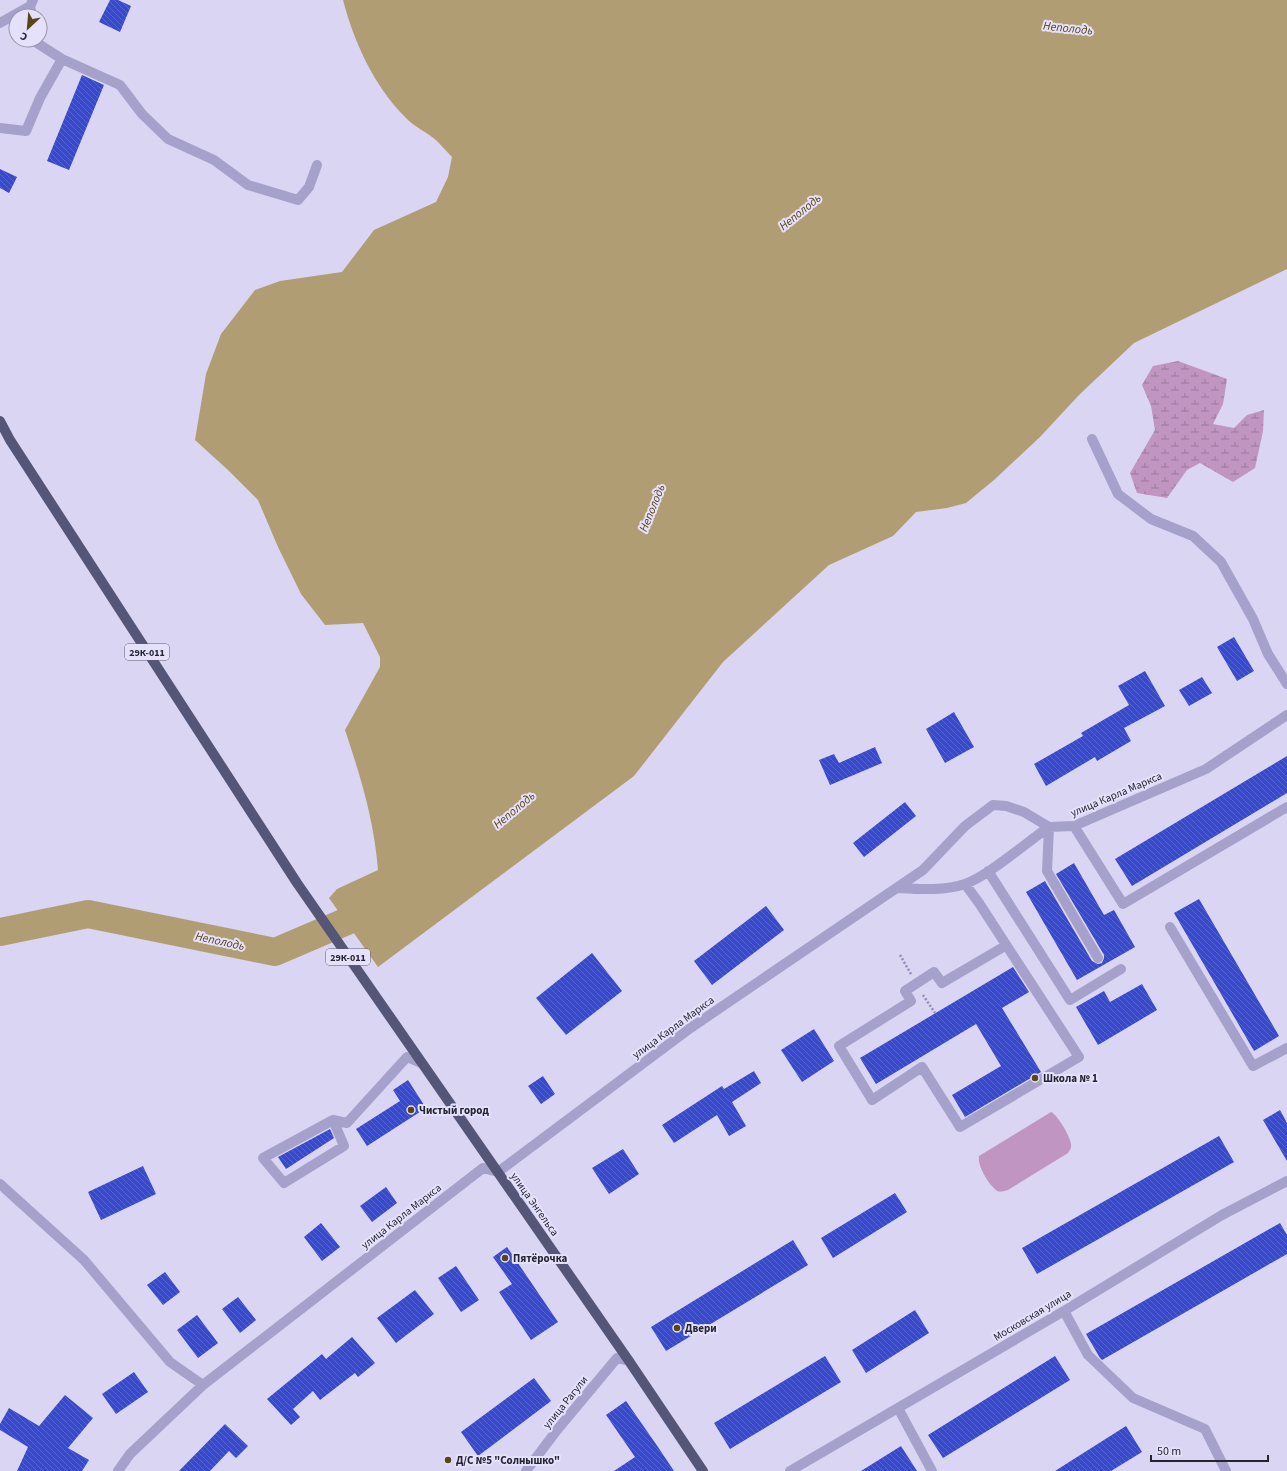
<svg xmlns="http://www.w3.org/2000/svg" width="1287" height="1471" viewBox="0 0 1287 1471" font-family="'Source Sans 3',sans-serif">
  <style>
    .wetland { fill: url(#wetland-marsh) }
    .park { fill: #c095c1 }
    .water { fill: #b19d73 }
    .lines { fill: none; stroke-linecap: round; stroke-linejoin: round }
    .river { stroke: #b19d73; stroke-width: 28 }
    .building { fill: url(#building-back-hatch) }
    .path { stroke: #8e8bb6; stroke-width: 2.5; stroke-dasharray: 2 2; stroke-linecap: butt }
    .minor { stroke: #a5a1ca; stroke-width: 10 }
    .major { stroke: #545577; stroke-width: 10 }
    .poi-dot { fill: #584518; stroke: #e6e1fa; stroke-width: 1.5 }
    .labels { text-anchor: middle; stroke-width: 4; stroke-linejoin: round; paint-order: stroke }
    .shield { fill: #e6e1fa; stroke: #5e5d6f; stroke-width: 1 }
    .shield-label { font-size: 10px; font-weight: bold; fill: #242534 }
    .street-label { font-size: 11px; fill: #242534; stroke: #e6e1fa }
    .poi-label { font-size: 11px; font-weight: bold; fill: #242534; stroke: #e6e1fa; text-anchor: start }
    .water-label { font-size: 12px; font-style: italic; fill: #584518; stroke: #e6e1fa }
  </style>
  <defs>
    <pattern id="wetland-marsh" width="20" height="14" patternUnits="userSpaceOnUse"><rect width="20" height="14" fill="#c095c1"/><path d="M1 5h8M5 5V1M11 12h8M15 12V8" fill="none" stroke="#9c799e"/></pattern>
    <pattern id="building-back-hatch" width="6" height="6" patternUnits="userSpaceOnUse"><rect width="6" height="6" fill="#3749ce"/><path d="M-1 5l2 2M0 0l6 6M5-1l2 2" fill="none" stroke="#5866cb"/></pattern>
  </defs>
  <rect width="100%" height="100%" fill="#dad5f2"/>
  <path class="wetland" d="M1178 361 1227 379 1223 404 1213 424 1234 428 1247 415 1264 410 1263 431 1255 468 1233 482 1200 463 1187 470 1167 498 1137 493 1130 473 1155 430 1151 406 1142 385 1153 366Z"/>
  <path class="park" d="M1051 1112C1057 1114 1073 1140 1071 1147 1071 1149 1069 1151 1068 1153L1008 1190C1004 1191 999 1193 996 1190 988 1184 977 1165 979 1156Z"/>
  <path class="water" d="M343 0H1287V269L1134 343 1079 395 1040 437 994 480 966 503 947 508 916 512 893 536 829 565 723 662 634 776 378 967 329 898 337 889 378 870C374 820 361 778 345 730L380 667V657L363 623 325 625 301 594 278 547 258 500 228 470 195 440 206 374 221 334 255 290 280 281 342 272 374 230 436 202 448 177 452 157C447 152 442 146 437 141 427 132 414 127 405 117 374 86 354 42 343 0Z"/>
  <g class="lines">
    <path class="river" d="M0 932 88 914 275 952 380 907"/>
  </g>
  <path class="building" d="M110 0H118L131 6 120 32 99 22Z
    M82 75 104 85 69 170 47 161Z
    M0 169 17 177 9 193 0 188Z
    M1234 637 1254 671 1237 681 1217 647Z
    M1145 671 1165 706 1124 728 1131 741 1097 761 1095 757 1046 786 1034 764 1083 736 1081 733 1129 705 1118 686Z
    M1202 677 1212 693 1189 706 1179 690Z
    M954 712 974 747 945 763 926 729Z
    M875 747 882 763 830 785 819 760 834 754 839 763Z
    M1287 756V793L1132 886 1115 859Z
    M905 802 916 816 864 857 853 843Z
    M1074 863 1104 915 1114 910 1135 947 1077 980 1026 892 1045 881 1092 961 1098 964 1102 963 1104 958V955L1056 874Z
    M1199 899 1279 1036 1254 1051 1174 913Z
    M766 906 784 930 712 985 694 961Z
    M592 953 622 991 566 1035 536 998Z
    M1013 967 1029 992 1002 1008 1041 1072 965 1117 952 1095 1001 1066 976 1024 876 1084 860 1058Z
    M1142 984 1157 1010 1098 1045 1076 1007 1104 991 1110 1002Z
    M814 1029 834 1061 802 1082 781 1050Z
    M754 1071 761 1083 732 1102 746 1126 729 1136 717 1115 674 1143 662 1125 722 1086 724 1089Z
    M543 1076 555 1094 541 1104 528 1086Z
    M408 1080 426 1108 367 1146 356 1129 400 1101 393 1090Z
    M1280 1110 1287 1123V1161L1263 1120Z
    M330 1129 334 1138 286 1169 278 1157Z
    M1219 1136 1234 1162 1037 1274 1022 1248Z
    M623 1149 639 1174 609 1194 592 1168Z
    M143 1166 156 1194 101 1220 88 1192Z
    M386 1187 397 1203 372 1222 360 1206Z
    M895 1193 907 1212 833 1258 821 1238Z
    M321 1223 340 1247 322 1261 304 1237Z
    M1280 1223 1287 1235V1254L1102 1360 1100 1358 1086 1334Z
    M793 1240 808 1265 666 1351 651 1327Z
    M507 1247 558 1322 531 1340 499 1292 512 1284 493 1257Z
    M456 1266 479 1300 461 1312 438 1278Z
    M165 1272 180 1292 163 1305 147 1285Z
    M415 1290 434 1314 396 1343 377 1318Z
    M238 1297 256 1320 240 1333 222 1309Z
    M915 1310 929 1333 866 1373 852 1350Z
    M197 1315 218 1343 198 1358 177 1330Z
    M352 1337 375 1363 358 1377 355 1373 320 1400 313 1391 293 1409 300 1417 291 1425 267 1399 322 1354 326 1359Z
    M825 1356 841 1382 730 1449 714 1423Z
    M1055 1356 1070 1380 943 1458 928 1435Z
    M134 1372 148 1392 116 1414 102 1394Z
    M534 1378 551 1401 478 1456 461 1432Z
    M65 1395 93 1418 68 1448 89 1460 82 1471H17L28 1447 0 1430V1424L9 1408 39 1426Z
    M626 1401 658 1447 674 1471H614L635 1457 606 1415Z
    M225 1424 248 1446 236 1458 229 1451 210 1471H179Z
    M1126 1426 1142 1452 1111 1471H1055Z
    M901 1446 917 1471H861Z"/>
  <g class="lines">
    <path class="path" d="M900 955 911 974
      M923 995 935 1013"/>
    <path class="minor" d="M30 6 32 16
      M0 23 30 6 33 0
      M37 40V43L62 59 120 85 142 114 168 139 214 160 248 185 298 200 309 187 317 165
      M0 128 26 131 40 98 62 59
      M1092 439 1118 494 1151 519 1193 536 1221 562 1253 619 1268 654 1287 684
      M1074 826 1123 904 1287 807
      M1049 827 1047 871 1098 958
      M988 871 1070 1000 1121 969
      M965 884 979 903 1079 1057 960 1127 922 1067 872 1100 839 1046 911 1001 905 991 934 972 942 983 1005 946
      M897 888C917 889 945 891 965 884 988 876 1027 842 1049 827
      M1170 927 1253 1066 1287 1048
      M333 1120 344 1146 284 1183 263 1158 333 1120 347 1123 407 1057 421 1063
      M0 1184 84 1260 170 1362 203 1385
      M1064 1311 1088 1355 1133 1398 1205 1429 1226 1471
      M898 1408 932 1471
      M118 1471 130 1454 203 1385 483 1168 498 1172 689 1029 923 870 965 826 993 805 1006 806 1024 812 1049 827 1074 826 1206 769 1287 715
      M526 1471 557 1430 617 1358 629 1361
      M790 1471 1064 1311 1222 1215 1287 1181"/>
    <path class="major" d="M0 421 10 440 297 883 629 1361 703 1471"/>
  </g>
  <g class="poi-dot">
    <circle cx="1035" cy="1078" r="4"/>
    <circle cx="411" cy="1110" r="4"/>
    <circle cx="505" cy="1258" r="4"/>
    <circle cx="677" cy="1328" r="4"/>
    <circle cx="448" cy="1460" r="4"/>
  </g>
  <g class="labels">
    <g class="shield">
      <rect x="125" y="644" width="44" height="16" rx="3"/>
      <rect x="326" y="949" width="44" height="16" rx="3"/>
    </g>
    <g class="shield-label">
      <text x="147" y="656">29К-011</text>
      <text x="348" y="961">29К-011</text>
    </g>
    <g class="street-label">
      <text transform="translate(1116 794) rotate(-23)" y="4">улица Карла Маркса</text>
      <text transform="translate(673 1027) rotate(-36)" y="4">улица Карла Маркса</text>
      <text transform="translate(535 1204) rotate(55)" y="4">улица Энгельса</text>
      <text transform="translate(401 1216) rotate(-38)" y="4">улица Карла Маркса</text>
      <text transform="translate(1032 1315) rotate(-31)" y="4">Московская улица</text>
      <text transform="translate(565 1402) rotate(-51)" y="4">улица Рагули</text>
    </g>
    <g class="poi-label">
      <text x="1043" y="1082">Школа № 1</text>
      <text x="419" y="1114">Чистый город</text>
      <text x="513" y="1262">Пятёрочка</text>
      <text x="685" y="1332">Двери</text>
      <text x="456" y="1464">Д/С №5 "Солнышко"</text>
    </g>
    <g class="water-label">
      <text transform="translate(1068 28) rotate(6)" y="4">Неполодь</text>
      <text transform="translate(800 212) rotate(-39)" y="4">Неполодь</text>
      <text transform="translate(652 508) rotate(-68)" y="4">Неполодь</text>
      <text transform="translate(514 810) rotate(-40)" y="4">Неполодь</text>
      <text transform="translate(220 941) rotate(12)" y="4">Неполодь</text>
    </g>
  </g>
  <g transform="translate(28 28) rotate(206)"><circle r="19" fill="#e6e1fa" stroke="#9896ab"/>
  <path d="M0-3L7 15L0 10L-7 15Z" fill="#584518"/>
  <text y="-6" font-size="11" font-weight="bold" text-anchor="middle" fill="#242534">С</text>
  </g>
  <path d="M1151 1455v6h117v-6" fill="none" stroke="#242534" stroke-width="2"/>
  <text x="1157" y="1455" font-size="12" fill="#242534" stroke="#e6e1fa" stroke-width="3" paint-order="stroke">50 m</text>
</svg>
